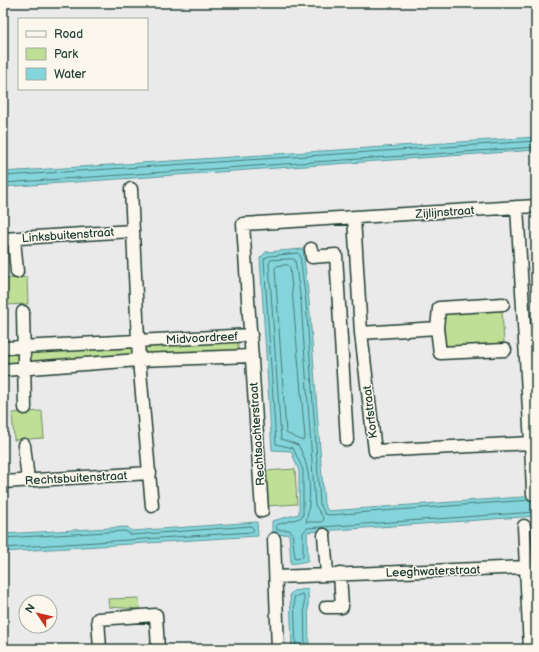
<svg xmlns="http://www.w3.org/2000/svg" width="539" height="652" viewBox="0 0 539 652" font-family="'Balsamiq Sans',sans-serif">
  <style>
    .green { fill: #bfde96; stroke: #6f8e65 }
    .water { fill: #84d5db; stroke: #5c9898 }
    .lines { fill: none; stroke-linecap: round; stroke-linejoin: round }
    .shore { stroke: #477a77; stroke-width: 1 }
    .street-casing { stroke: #1f3d34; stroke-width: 15 }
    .street { stroke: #fbf7ec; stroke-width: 12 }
    .labels { text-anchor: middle; stroke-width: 3; stroke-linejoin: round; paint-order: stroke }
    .street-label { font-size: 12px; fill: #1f3d34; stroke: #fbf7ec }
  </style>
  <rect width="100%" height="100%" fill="#ebeaeb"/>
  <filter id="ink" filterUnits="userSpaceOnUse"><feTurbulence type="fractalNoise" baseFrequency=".025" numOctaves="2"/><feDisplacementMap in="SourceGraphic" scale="8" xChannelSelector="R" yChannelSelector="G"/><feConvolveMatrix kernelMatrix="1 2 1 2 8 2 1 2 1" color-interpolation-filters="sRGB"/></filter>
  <g filter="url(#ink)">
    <path class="green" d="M27 277 28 304 5 305 4 279Z
      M502 310 504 343 445 347 443 314Z
      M238 340V350L3 364V355Z
      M42 411 44 438 14 440 12 413Z
      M295 469 297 504 267 506 265 471Z
      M139 598 140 609 109 607 108 599Z"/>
    <path class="water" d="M536 137V150L3 187V172Z
      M303 249 309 301 324 504 328 511 536 496V516L307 532 308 561 291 564 289 534 272 535V521L299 514V471L291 451 272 450 260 258 266 252Z
      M257 522 258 536 3 552V534L127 527 132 531Z
      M308 589 309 649H292L290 594 293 591Z"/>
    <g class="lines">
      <path class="shore" d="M3 176 536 141
        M3 183 536 147
        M293 259 295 260 301 302 315 505 324 519 322 522H306C312 499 311 466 298 445L281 439 269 263 271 260Z
        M288 265 290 267 305 437 303 441 286 433 275 268 277 266Z
        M530 500 329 515 325 514 320 504 306 302 300 255 298 253 269 256 264 259 276 444 293 448 303 470V515L300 518 276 525 277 530H289L292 532 295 558 303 557V533L307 528 536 512
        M3 538 125 531 132 535 251 526 254 530 252 532 3 548
        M296 649 294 597 302 594 304 596 305 649"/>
      <defs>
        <path id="street" d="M131 189 139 360 152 506
          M517 207 531 443
          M354 218 361 333 375 451 531 443 533 494
          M3 239 132 231
          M14 239 17 272
          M311 249 312 257 336 255 347 440
          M503 304 439 308 437 328 440 353 505 350
          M23 312 25 408
          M361 333 437 328
          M3 348 251 335
          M3 370 139 360 252 356
          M24 445 28 480
          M3 482 150 473
          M262 511 243 224 536 206
          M524 526 530 649
          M324 535 327 574
          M274 539 278 649
          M276 577 526 567
          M326 607H342L340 574
          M100 649 98 619 156 615 158 649"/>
      </defs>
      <use href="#street" class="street-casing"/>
      <use href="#street" class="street"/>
    </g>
  </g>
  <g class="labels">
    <g class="street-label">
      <text transform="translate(445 212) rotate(-4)" y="4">Zijlijnstraat</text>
      <text transform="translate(68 235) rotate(-4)" y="4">Linksbuitenstraat</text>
      <text transform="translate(202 338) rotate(-3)" y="4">Midvoordreef</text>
      <text transform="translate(370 412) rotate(-97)" y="4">Korfstraat</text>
      <text transform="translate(257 434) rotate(-94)" y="4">Rechtsachterstraat</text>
      <text transform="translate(76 478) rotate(-3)" y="4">Rechtsbuitenstraat</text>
      <text transform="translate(433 571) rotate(-2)" y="4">Leeghwaterstraat</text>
    </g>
  </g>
  <rect width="539" height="652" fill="none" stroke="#fbf7ec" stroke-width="16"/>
  <rect x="8" y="8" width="523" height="636" fill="none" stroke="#1f3d34" stroke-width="1.5" filter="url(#ink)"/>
  <rect x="18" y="18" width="130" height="72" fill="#fbf7ec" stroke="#a3ada2"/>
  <rect x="26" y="31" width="20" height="6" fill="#fbf7ec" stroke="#a3ada2"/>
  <text x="54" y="38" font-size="12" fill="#1f3d34">Road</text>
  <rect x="26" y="48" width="20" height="12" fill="#bfde96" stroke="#a3ada2"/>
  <text x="54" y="58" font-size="12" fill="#1f3d34">Park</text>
  <rect x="26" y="68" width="20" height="12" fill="#84d5db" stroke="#a3ada2"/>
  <text x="54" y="78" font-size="12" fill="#1f3d34">Water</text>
  <g transform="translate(38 614) rotate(305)"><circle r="19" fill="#fbf7ec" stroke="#a3ada2"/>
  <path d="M0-3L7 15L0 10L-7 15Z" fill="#c8321e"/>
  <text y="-6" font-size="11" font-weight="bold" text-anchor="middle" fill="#1f3d34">N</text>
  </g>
</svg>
